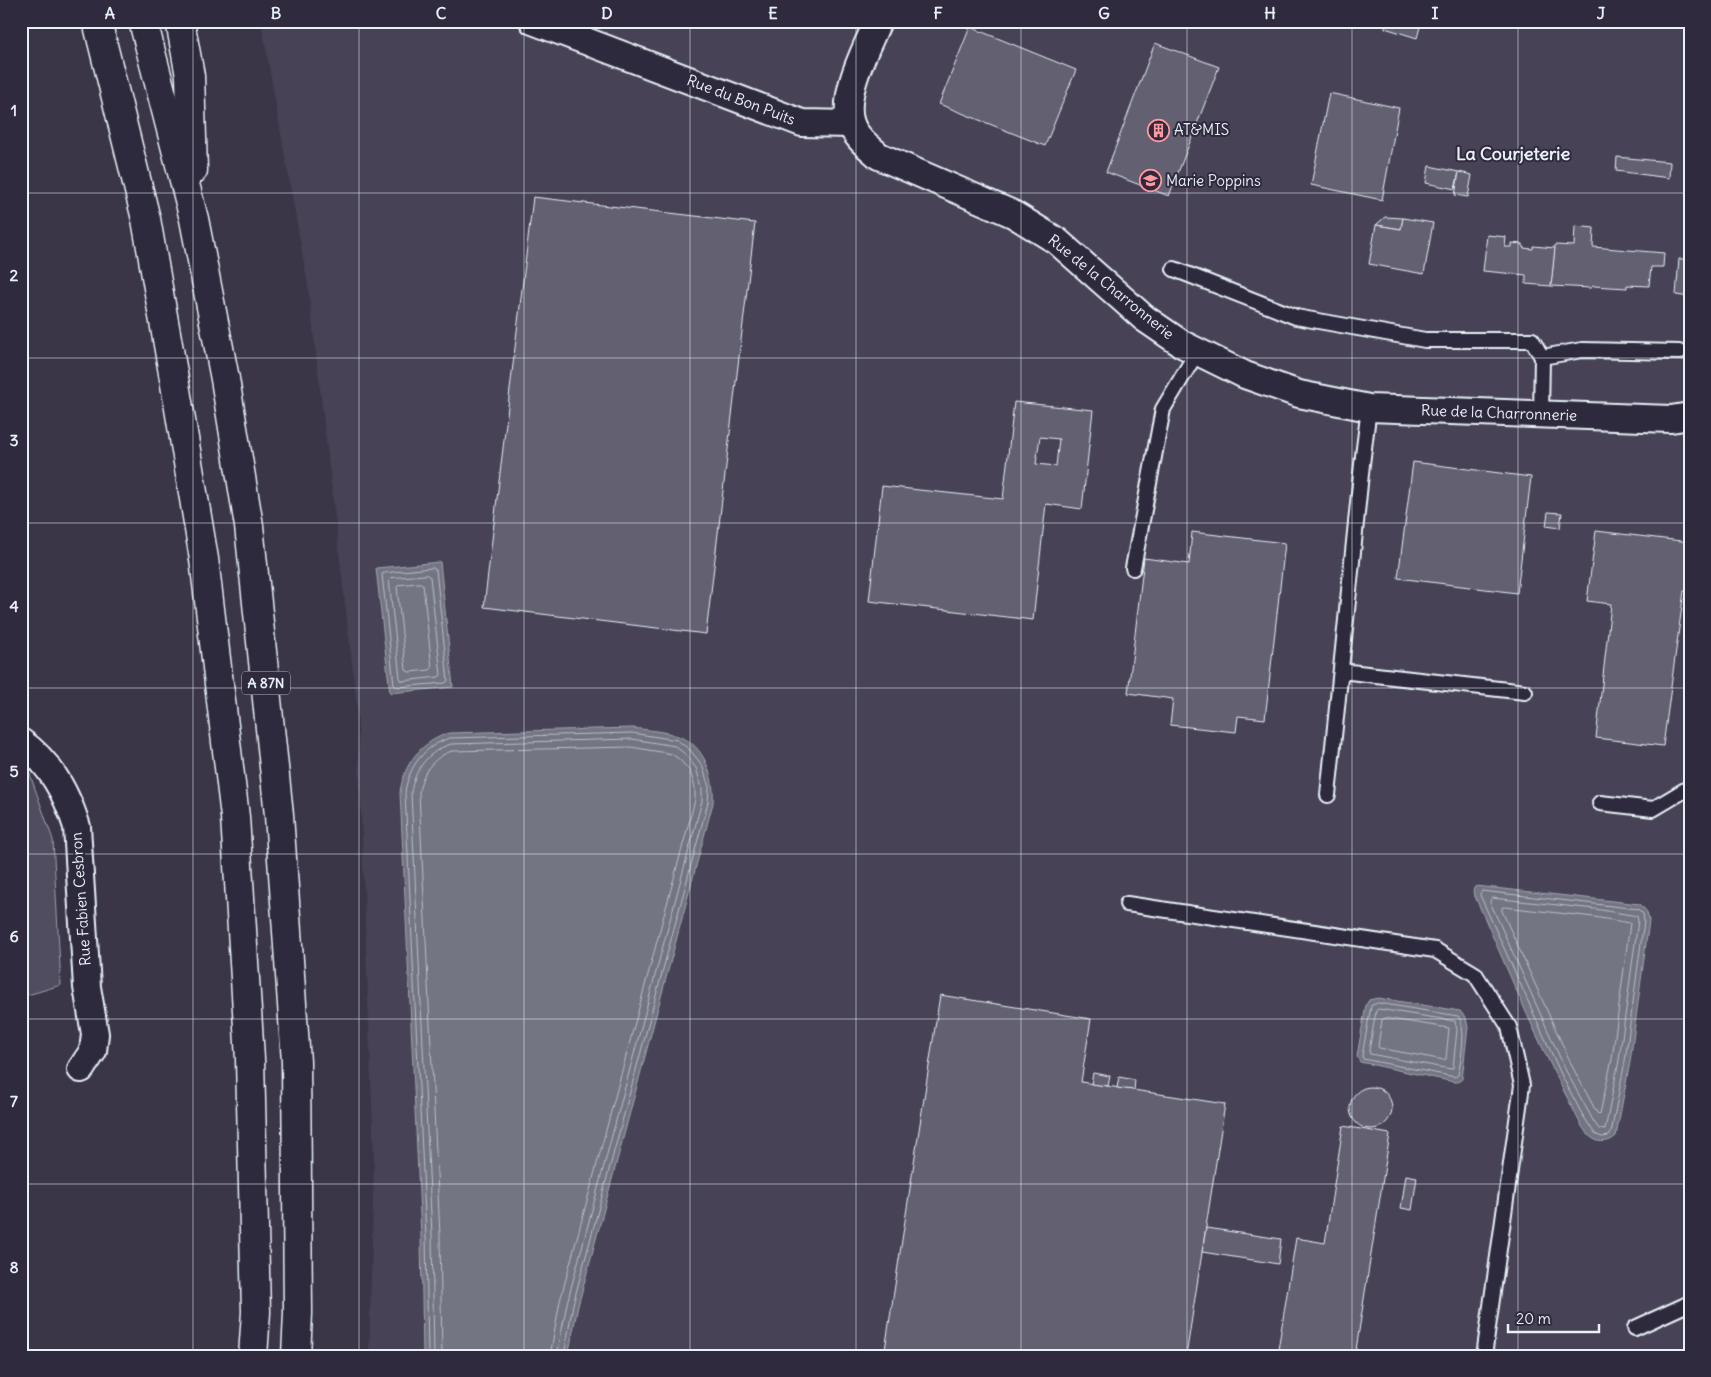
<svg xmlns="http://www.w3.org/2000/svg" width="1711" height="1377" font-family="Delius,sans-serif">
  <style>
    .built { fill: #464354 }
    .green { fill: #504e5f; stroke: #9ca0ac }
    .water { fill: #737482; stroke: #a2a6b1 }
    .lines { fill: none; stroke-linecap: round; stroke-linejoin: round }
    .shore { stroke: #b9bfc9; stroke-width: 1 }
    .building { fill: #636171; stroke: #e8f1f8; fill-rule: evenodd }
    .service-casing { stroke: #e8f1f8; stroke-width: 18 }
    .minor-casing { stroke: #e8f1f8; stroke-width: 30 }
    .motorway-casing { stroke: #e8f1f8; stroke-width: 31 }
    .service { stroke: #2f2a3d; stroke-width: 14 }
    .minor { stroke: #2f2a3d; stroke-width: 26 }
    .motorway { stroke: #2f2a3d; stroke-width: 28 }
    .grid { fill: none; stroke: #e8f1f8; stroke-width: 1; stroke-opacity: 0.55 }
    .labels { text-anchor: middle; stroke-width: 4; stroke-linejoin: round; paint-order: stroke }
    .shield { fill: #2f2a3d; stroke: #b0b5c0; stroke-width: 1 }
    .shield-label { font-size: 14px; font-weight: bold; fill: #e8f1f8 }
    .street-label { font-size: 15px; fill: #e8f1f8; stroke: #2f2a3d }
    .poi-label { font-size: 15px; fill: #e8f1f8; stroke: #2f2a3d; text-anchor: start }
    .quarter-label { font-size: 18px; font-weight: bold; fill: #e8f1f8; stroke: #2f2a3d }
    .neatline { fill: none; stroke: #e8f1f8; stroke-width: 2 }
    .grid-label { font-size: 16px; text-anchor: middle; font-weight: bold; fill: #e8f1f8 }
  </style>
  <rect width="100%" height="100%" fill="#3a3648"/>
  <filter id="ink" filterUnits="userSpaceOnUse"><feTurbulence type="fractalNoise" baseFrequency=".02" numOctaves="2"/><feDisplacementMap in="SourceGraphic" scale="10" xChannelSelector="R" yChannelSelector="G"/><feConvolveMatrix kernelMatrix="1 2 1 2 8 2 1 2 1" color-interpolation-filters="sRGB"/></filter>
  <g filter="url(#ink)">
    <!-- built -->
    <polygon class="built" points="261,21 1690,21 1690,1356 369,1356 374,1158 357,706 308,286"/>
    <!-- green -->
    <polygon class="green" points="21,760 26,763 53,840 61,985 21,997"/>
    <!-- water -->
    <g class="water">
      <polygon points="440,562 453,687 390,693 376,568"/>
      <path d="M633,728C647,730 664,731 678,736C705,744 715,779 713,803L578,1306L568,1356H423L421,1236L400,792C404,763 421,742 449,733Z"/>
      <path d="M1476,886L1640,904L1647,912L1649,921L1630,1062L1616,1136C1610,1142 1600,1144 1592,1138C1582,1131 1576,1114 1570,1103C1534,1035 1505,963 1473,892L1474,888Z"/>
      <polygon points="1378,998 1460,1011 1466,1018 1468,1027 1462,1079 1458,1082 1454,1082 1360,1062 1357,1056 1366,1005 1369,1000"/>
    </g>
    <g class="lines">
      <!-- shore -->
      <g class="shore">
        <polygon points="433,568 436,570 448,681 445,683 396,687 394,685 382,574 385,573"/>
        <polygon points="427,575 430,577 441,675 439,677 402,681 400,678 389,580 391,578"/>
        <polygon points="421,583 423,585 432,668 430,670 409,672 406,670 397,587 399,585"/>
        <polygon points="1482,891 1638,909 1643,914 1644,921 1625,1061 1611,1133 1609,1136 1602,1137 1595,1134 1582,1114 1561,1074 1480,895"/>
        <polygon points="1492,898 1595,909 1637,916 1638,921 1619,1060 1605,1130 1599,1129 1594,1122 1566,1071 1490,902"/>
        <polygon points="1505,907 1594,917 1630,923 1612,1059 1600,1114 1597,1113 1573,1068 1502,911 1502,908"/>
        <path d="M1378,1003L1458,1016C1467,1027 1461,1061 1458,1075L1455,1077L1363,1059L1362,1056L1371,1006Z"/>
        <polygon points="1378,1009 1455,1021 1457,1030 1453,1068 1450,1069 1370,1054 1369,1051 1376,1011"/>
        <polygon points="1384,1018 1449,1028 1446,1059 1444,1060 1379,1048 1378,1046 1382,1020"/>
        <path d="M428,1356L426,1236L405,792C409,766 424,746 450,738L632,733L677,740L690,750L702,765L709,787L708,802L573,1304L564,1356"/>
        <path d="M434,1356L432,1236L411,793C414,770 428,751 451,744L632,739L675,746L685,754L696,768L702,788V801L567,1303L557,1356"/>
        <path d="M442,1356L440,1236L419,793C421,774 433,757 452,751L631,747L672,754L680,760L690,771L695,788V800L560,1301L550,1356"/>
      </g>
    </g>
    <!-- building -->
    <g class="building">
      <polygon points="1386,21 1402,21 1420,27 1417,38 1385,28"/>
      <polygon points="970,27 1076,70 1045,146 939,104"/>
      <polygon points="1155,43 1219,67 1169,196 1106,172"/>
      <polygon points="1329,93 1399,108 1382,200 1311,185"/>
      <polygon points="1617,157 1670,162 1669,178 1616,171"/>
      <polygon points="1429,166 1459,172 1455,189 1426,183"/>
      <polygon points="1459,172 1472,175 1468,197 1455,195"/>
      <polygon points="533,197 755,223 706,634 484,607"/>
      <polygon points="1385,217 1403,218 1401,229 1376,225"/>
      <polygon points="1403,218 1433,223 1424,274 1369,264 1376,225 1401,229"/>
      <polygon points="1575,226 1594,228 1593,247 1664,253 1663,267 1651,267 1649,286 1627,285 1627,288 1593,286 1591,288 1551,286 1555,245 1574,246"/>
      <polygon points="1487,235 1506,237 1505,247 1511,247 1511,243 1523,244 1523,248 1533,249 1533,246 1555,248 1551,286 1526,284 1526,275 1483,271"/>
      <polygon points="1679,259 1690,259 1690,297 1676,295"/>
      <path d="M1014,402L1093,410L1082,509L1046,504L1033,620L869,601L882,486L1003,499ZM1040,437L1059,439L1056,466L1036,464Z"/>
      <polygon points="1413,462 1531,477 1517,593 1398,578"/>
      <polygon points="1548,512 1562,513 1560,528 1546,526"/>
      <polygon points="1596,531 1690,542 1690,591 1684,591 1663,746 1596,738 1611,604 1587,601"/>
      <polygon points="1192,532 1285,543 1265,719 1238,716 1236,732 1170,725 1173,699 1128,693 1144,558 1189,564"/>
      <polygon points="940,995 1091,1019 1081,1082 1225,1104 1186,1356 884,1356"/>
      <polygon points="1093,1073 1110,1076 1108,1086 1091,1084"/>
      <polygon points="1119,1077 1135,1080 1134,1090 1117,1088"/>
      <circle cx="1371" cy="1108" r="21"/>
      <polygon points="1343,1126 1390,1134 1355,1356 1277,1356 1296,1238 1325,1243"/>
      <polygon points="1406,1175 1417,1177 1412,1210 1401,1208"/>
      <polygon points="1206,1228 1281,1239 1278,1264 1202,1252"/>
    </g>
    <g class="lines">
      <defs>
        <g id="service">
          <polyline points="1174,269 1296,317 1425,340 1532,340 1542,357 1541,415"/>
          <polyline points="1542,357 1582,350 1679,352"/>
          <polyline points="1133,568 1163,409 1197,352"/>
          <polyline points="1341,671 1525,692"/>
          <polyline points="1328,795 1362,464 1369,408"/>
          <polyline points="1600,803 1653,809 1690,787"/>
          <polyline points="1127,904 1435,950 1475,974 1509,1027 1522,1085 1484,1356"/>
          <polyline points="1635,1328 1690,1303"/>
        </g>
        <g id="minor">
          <polyline points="533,21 802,123 851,124"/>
          <path d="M878,21C866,49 841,94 851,124C856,138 869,147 879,156L1013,214L1057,241L1144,318L1182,344L1245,375L1299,394L1369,408L1671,419L1690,416"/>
          <path d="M21,742C51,763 67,794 77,827L87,987L95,1034L93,1051L81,1069"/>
        </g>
        <g id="motorway">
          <polyline points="97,21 146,219 176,390 204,559 235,817 250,1059 256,1312 253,1356"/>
          <polyline points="143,21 194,219 225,379 249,526 279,815 296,1062 298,1313 296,1356"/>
          <polyline points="180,21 190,76 193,170"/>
        </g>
      </defs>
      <!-- service casing -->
      <use href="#service" class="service-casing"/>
      <!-- minor casing -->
      <use href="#minor" class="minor-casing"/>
      <!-- motorway casing -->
      <use href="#motorway" class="motorway-casing"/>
      <!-- service -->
      <use href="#service" class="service"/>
      <!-- minor -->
      <use href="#minor" class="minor"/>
      <!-- motorway -->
      <use href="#motorway" class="motorway"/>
    </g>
  </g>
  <!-- grid -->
  <path class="grid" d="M193,21V1356M359,21V1356M524,21V1356M690,21V1356M856,21V1356M1021,21V1356M1187,21V1356M1352,21V1356M1518,21V1356M21,193H1690M21,358H1690M21,523H1690M21,688H1690M21,854H1690M21,1019H1690M21,1184H1690"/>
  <!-- icons -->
  <defs>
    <symbol id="building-ring" viewBox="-11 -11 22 22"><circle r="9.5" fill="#2f2a3d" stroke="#ff9aa2" stroke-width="1.5"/><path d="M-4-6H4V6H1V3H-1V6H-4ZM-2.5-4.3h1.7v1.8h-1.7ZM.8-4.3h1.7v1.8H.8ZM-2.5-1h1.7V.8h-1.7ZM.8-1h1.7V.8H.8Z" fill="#ff9aa2"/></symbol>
    <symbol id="school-ring" viewBox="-11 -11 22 22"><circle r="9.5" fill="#2f2a3d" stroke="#ff9aa2" stroke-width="1.5"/><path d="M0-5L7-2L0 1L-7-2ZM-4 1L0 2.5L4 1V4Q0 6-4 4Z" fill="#ff9aa2"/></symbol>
  </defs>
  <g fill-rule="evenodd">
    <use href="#building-ring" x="1146" y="118" width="25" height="25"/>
    <use href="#school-ring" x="1138" y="168" width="25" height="25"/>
  </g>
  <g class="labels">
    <!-- shield labels -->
    <rect class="shield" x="242" y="671.5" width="48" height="23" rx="4"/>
    <g class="shield-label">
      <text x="266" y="688">A 87N</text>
    </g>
    <!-- street labels -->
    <g class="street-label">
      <text transform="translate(741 100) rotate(21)" y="5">Rue du Bon Puits</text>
      <text transform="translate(1111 287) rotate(39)" y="5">Rue de la Charronnerie</text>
      <text transform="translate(1499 413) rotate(2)" y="5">Rue de la Charronnerie</text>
      <text transform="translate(81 899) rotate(-94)" y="5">Rue Fabien Cesbron</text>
    </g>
    <!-- poi labels -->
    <g class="poi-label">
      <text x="1174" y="135">AT&amp;MIS</text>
      <text x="1166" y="186">Marie Poppins</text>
    </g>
    <!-- quarter labels -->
    <g class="quarter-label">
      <text x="1513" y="160">La Courjeterie</text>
    </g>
  </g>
  <!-- margin -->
  <rect width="1711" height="1377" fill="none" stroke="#2f2a3d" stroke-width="55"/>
  <!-- scale -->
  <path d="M1508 1324v8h91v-8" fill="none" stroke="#e8f1f8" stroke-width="2.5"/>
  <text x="1516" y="1324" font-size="15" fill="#e8f1f8" stroke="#2f2a3d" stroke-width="4" paint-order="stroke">20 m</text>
  <rect x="28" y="28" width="1656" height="1322" class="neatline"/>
  <g class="grid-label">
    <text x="110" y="19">A</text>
    <text x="276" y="19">B</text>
    <text x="441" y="19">C</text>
    <text x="607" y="19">D</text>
    <text x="773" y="19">E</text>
    <text x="938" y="19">F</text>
    <text x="1104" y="19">G</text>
    <text x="1270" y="19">H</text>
    <text x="1435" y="19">I</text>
    <text x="1601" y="19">J</text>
    <text x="14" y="116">1</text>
    <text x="14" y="281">2</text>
    <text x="14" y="446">3</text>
    <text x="14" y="612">4</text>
    <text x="14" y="777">5</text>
    <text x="14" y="942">6</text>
    <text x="14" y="1107">7</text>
    <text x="14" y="1273">8</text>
  </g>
</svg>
